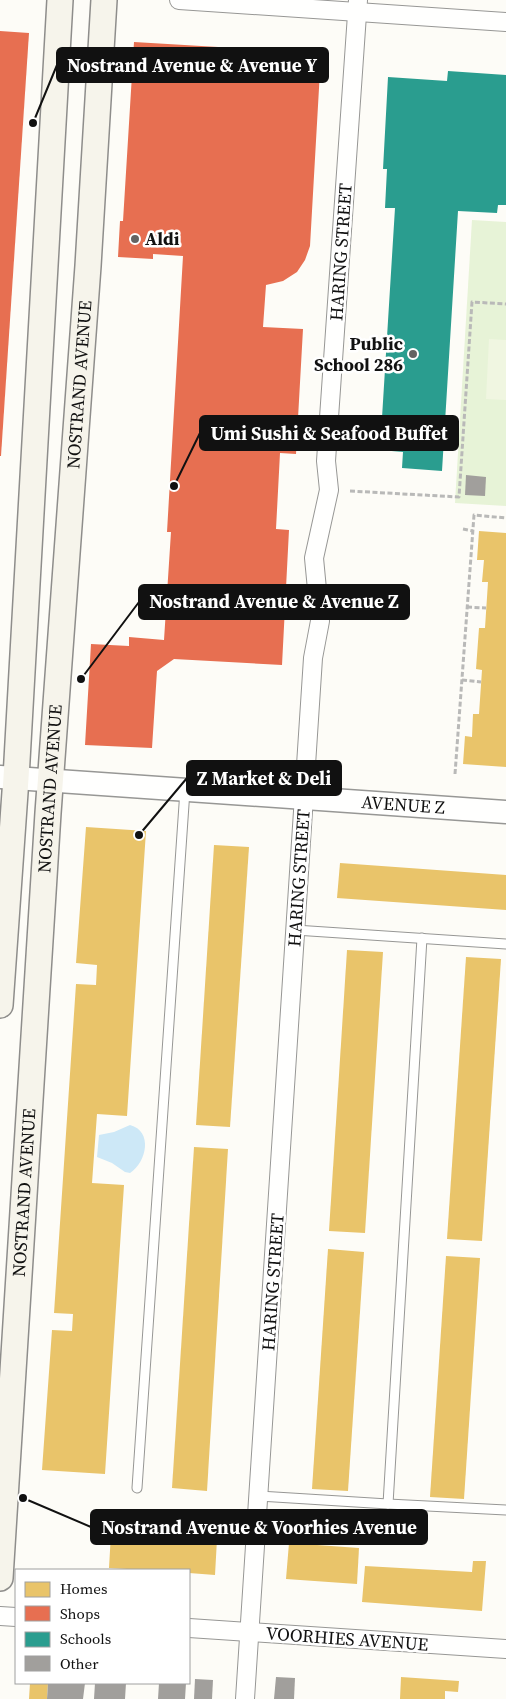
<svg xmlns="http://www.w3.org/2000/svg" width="506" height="1699" font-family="'Source Serif 4',serif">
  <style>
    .green { fill: #e7f3d7 }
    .pitch { fill: #f0f6e1 }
    .water { fill: #cde8f7 }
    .homes { fill: #e9c46a }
    .shops { fill: #e76f51 }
    .schools { fill: #2a9d8f }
    .building { fill: #a19f9c }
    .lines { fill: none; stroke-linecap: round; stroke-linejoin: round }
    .service-casing { stroke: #979795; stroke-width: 11 }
    .minor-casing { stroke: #979795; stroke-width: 20 }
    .tertiary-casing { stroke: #979795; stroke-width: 25 }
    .secondary-casing { stroke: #8e8d8b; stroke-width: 28 }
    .path { stroke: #b9b9b8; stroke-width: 3; stroke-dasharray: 5 2.5; stroke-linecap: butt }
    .service { stroke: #fffffe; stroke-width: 9 }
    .minor { stroke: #fffffe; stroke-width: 18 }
    .tertiary { stroke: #fffffe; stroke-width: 22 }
    .secondary { stroke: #f6f4eb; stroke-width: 25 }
    .poi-dot { fill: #646362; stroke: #fff; stroke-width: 2 }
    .labels { text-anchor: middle; stroke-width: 5; stroke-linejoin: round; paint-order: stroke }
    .poi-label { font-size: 18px; font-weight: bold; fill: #111; stroke: #fff; text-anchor: start }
    .street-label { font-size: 18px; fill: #111; stroke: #fff }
    .leader { fill: none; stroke: #111; stroke-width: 2 }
    .callout-dot { fill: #111; stroke: #fff; stroke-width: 2 }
    .callout { fill: #111; stroke: #111; stroke-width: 2 }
    .callout-label { font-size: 19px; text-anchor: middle; font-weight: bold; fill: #fff }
  </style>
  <rect width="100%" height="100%" fill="#fdfcf7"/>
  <!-- green -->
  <polygon class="green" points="472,220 506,222 506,506 455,503"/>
  <!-- pitch -->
  <polygon class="pitch" points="489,339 506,340 506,400 486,399"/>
  <!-- water -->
  <path class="water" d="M130,1125C153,1131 147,1162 130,1173L125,1172L112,1163L97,1157L99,1135L114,1132Z"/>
  <!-- homes -->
  <g class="homes">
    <polygon points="479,531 506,533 506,767 463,764 465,736 472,737 473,714 479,714 482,670 476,669 479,628 485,628 488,582 482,582 484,560 477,560"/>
    <polygon points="86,827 146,831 127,1116 97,1114 92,1183 124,1185 105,1474 42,1470 52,1330 72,1331 73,1314 54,1313 76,984 96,985 97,965 76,963"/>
    <polygon points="214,845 249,847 230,1127 196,1125"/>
    <polygon points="340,863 506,875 506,910 337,898"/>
    <polygon points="347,950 383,952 365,1233 329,1231"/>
    <polygon points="466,957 501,959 482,1241 447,1239"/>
    <polygon points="194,1147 228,1149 207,1491 172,1488"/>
    <polygon points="328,1249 364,1252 348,1491 312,1489"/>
    <polygon points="446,1256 480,1258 464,1499 430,1497"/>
    <polygon points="111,1533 217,1539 215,1575 189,1573 189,1570 145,1570 109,1568"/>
    <polygon points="289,1543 359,1548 357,1584 286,1579"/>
    <polygon points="473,1561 486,1561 482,1611 362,1602 365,1566 472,1572"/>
    <polygon points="401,1677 459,1681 458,1692 445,1691 445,1699 400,1699"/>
    <polygon points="30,1683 48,1683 47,1699 29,1699"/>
  </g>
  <!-- shops -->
  <g class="shops">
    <polygon points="0,31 29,33 1,456 0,456"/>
    <polygon points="134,42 321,53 310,246 305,260 297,272 283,281 266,285 263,327 303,329 296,454 280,453 276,529 289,530 282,665 174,659 157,671 152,748 85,745 91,644 129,646 129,637 164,640 171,532 167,532 183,256 153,254 153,259 118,257 120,221 123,221"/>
  </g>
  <!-- schools -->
  <polygon class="schools" points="448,71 506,75 506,205 498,205 497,213 458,211 442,471 402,468 403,452 380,450 395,208 385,208 387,169 383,169 388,77 447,81"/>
  <!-- building -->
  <g class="building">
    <polygon points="466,475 486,477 485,496 465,495"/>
    <polygon points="276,1677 295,1678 294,1699 274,1699"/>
    <polygon points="195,1679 213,1680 212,1699 194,1699"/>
    <polygon points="48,1683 85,1683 83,1699 47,1699"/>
    <polygon points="95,1683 126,1683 125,1699 94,1699"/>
    <polygon points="159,1683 186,1683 185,1699 158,1699"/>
  </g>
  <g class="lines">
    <defs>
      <g id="service">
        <polyline points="295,930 506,944"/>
        <polyline points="137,1488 185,790"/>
        <polyline points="259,1496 388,1504 422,938"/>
        <polyline points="388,1504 506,1510"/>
      </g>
      <g id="minor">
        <polyline points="179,0 506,22"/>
        <polyline points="0,1616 16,1617"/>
        <polyline points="189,1628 506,1649"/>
        <polyline points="245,1699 313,658 320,621 314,558 329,490 326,461 358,0"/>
      </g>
      <g id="tertiary">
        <path id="s1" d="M0,777L506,812"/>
      </g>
      <g id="secondary">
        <polyline points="0,1005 16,778 60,0"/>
        <path id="s2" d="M0,1578L48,813L88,266L104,0"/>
      </g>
    </defs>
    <!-- service casing -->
    <use href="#service" class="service-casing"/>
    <!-- minor casing -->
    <use href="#minor" class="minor-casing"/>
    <!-- tertiary casing -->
    <use href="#tertiary" class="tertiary-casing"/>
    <!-- secondary casing -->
    <use href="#secondary" class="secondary-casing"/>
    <!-- path -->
    <g class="path">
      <polyline points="350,491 459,497 472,302 506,304"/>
      <polyline points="463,529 473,531"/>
      <polyline points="467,607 486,608"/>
      <polyline points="462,680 481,682"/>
      <polyline points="455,774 474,515 506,518"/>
    </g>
    <!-- service -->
    <use href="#service" class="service"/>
    <!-- minor -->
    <use href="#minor" class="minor"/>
    <!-- tertiary -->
    <use href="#tertiary" class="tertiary"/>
    <!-- secondary -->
    <use href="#secondary" class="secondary"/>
  </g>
  <!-- markers -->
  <g class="poi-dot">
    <circle cx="135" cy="239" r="5"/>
    <circle cx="413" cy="354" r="5"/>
  </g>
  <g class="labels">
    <!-- poi labels -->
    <g class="poi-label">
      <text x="145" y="245">Aldi</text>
      <text x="403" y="350" text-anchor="end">Public<tspan x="403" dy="21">School 286</tspan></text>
    </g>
    <!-- street labels -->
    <g class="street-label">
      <text transform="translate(341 252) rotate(-86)" y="6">HARING STREET</text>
      <text dy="6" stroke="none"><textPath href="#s2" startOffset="1196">NOSTRAND AVENUE</textPath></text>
      <text dy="6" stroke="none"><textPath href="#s2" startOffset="791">NOSTRAND AVENUE</textPath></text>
      <text dy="6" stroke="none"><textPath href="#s1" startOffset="404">AVENUE Z</textPath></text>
      <text transform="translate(299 878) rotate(-86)" y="6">HARING STREET</text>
      <text dy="6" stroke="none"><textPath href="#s2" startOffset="386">NOSTRAND AVENUE</textPath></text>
      <text transform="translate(273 1282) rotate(-86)" y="6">HARING STREET</text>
      <text transform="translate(347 1639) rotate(4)" y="6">VOORHIES AVENUE</text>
    </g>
  </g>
  <!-- callouts -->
  <path class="leader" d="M33 123L57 65M174 486L200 433M81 679L139 602M139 835L187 778M23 1498L91 1527"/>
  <g class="callout-dot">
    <circle cx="33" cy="123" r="5"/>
    <circle cx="174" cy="486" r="5"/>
    <circle cx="81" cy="679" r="5"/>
    <circle cx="139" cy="835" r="5"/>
    <circle cx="23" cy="1498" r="5"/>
  </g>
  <g class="callout">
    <rect x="57" y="48" width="271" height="34" rx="5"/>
    <rect x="200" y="416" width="258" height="34" rx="5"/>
    <rect x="139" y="585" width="270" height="34" rx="5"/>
    <rect x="187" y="761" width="154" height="34" rx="5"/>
    <rect x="91" y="1510" width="336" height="34" rx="5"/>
  </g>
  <g class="callout-label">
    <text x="192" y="72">Nostrand Avenue &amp; Avenue Y</text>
    <text x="329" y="440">Umi Sushi &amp; Seafood Buffet</text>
    <text x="274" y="608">Nostrand Avenue &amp; Avenue Z</text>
    <text x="264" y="785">Z Market &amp; Deli</text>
    <text x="259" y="1534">Nostrand Avenue &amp; Voorhies Avenue</text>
  </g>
  <!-- legend -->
  <rect x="15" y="1569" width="175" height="115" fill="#ffffff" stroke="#a0a0a0"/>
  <rect x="25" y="1582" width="25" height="15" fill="#e9c46a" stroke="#a0a0a0"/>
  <text x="60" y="1594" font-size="15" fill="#111111">Homes</text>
  <rect x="25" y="1606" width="25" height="15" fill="#e76f51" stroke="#a0a0a0"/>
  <text x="60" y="1619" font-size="15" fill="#111111">Shops</text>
  <rect x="25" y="1632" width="25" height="15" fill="#2a9d8f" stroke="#a0a0a0"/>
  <text x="60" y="1644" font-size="15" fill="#111111">Schools</text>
  <rect x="25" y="1656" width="25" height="15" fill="#a19f9c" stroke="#a0a0a0"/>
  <text x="60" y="1669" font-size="15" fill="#111111">Other</text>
</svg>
